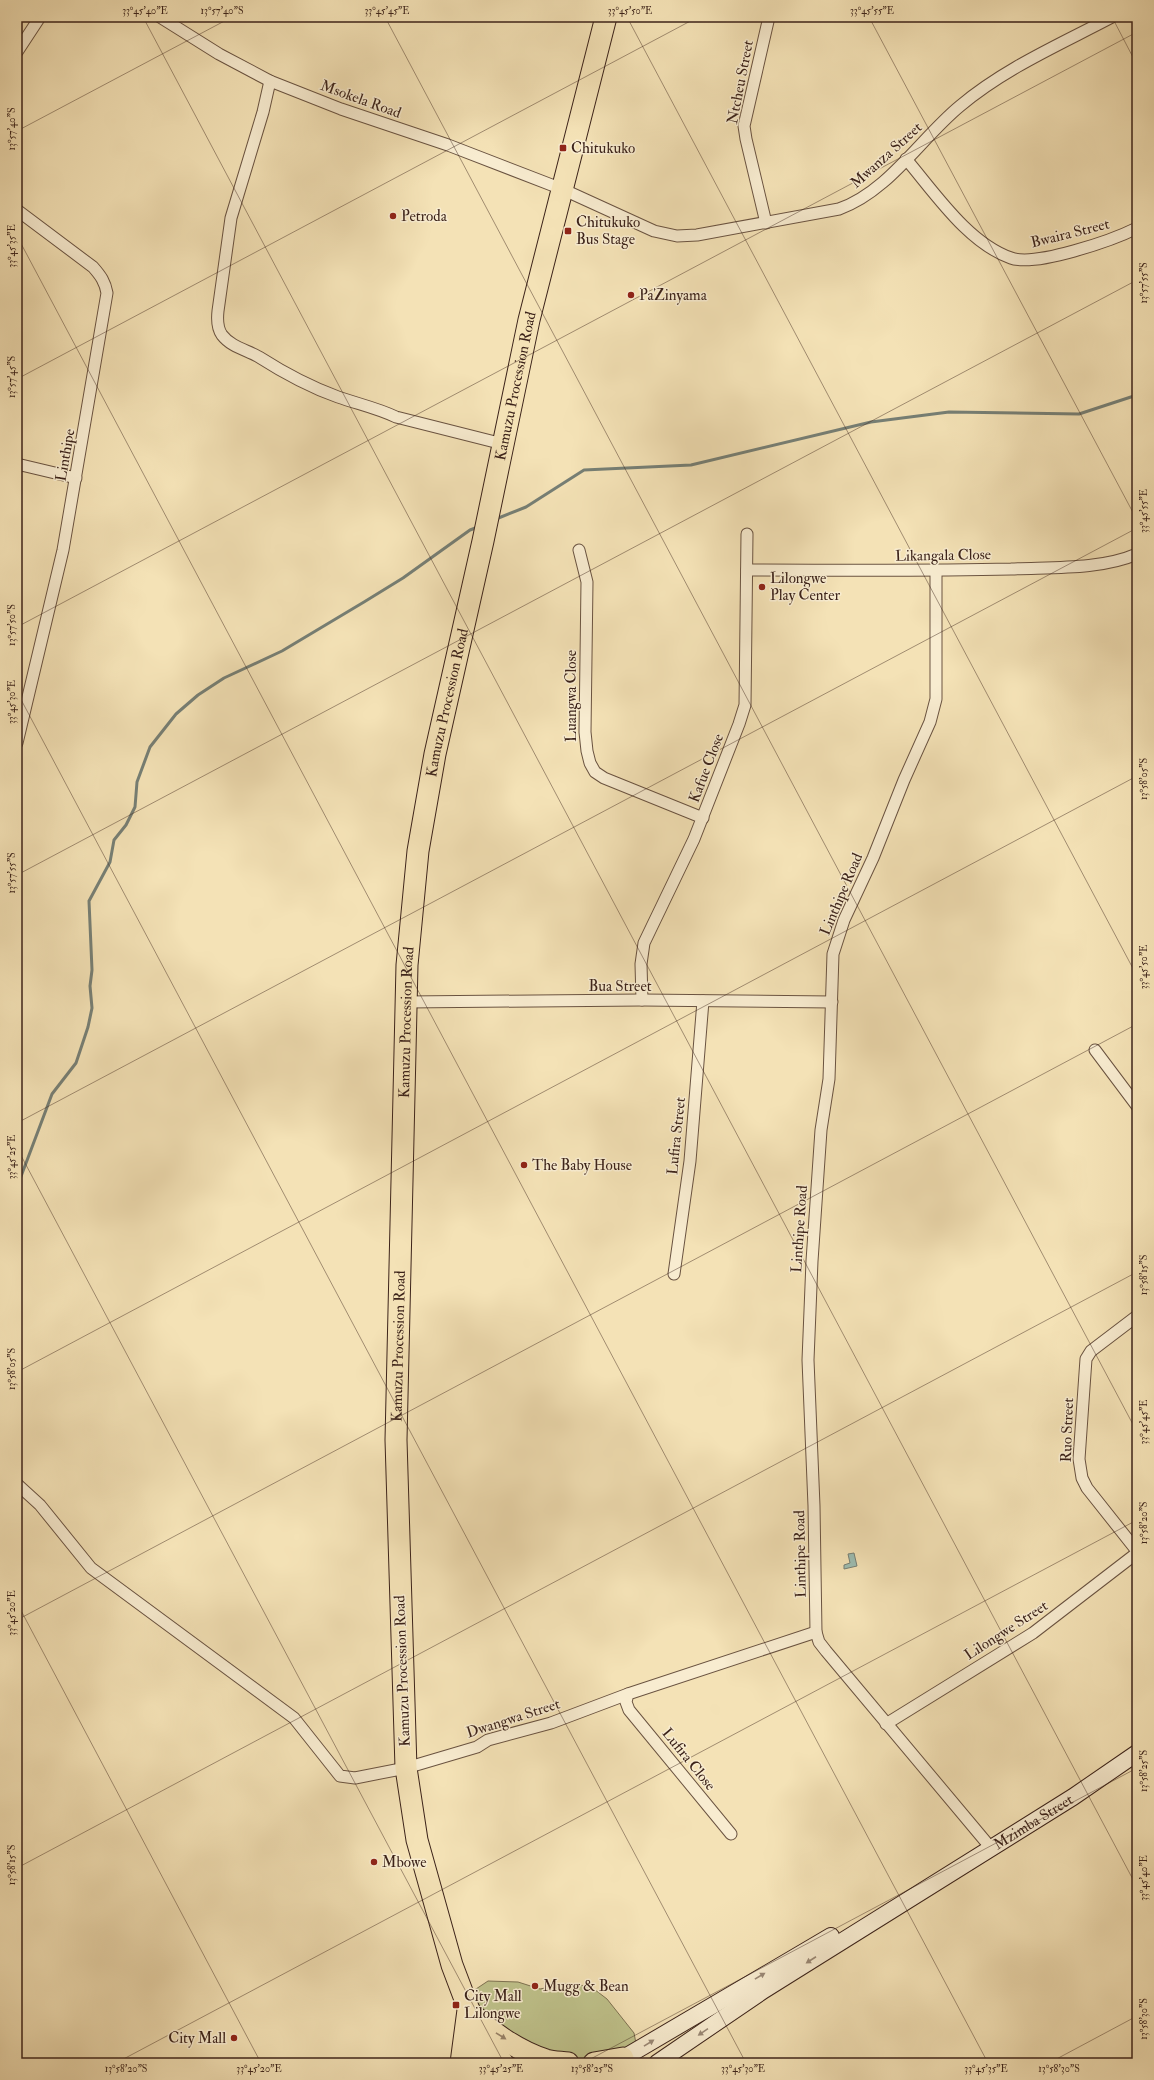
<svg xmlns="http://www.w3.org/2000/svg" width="1154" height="2080" font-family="'IM FELL Double Pica',serif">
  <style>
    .green { fill: #bfc28b; stroke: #7e7252 }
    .water { fill: #9cbdb2; stroke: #767f75 }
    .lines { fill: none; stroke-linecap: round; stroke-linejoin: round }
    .stream { stroke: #767f75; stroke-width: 3 }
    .street-casing { stroke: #6a5341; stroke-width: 13 }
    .secondary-casing { stroke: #3c231a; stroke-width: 18 }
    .highway-casing { stroke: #3c231a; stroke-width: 23 }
    .street { stroke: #f8ecd0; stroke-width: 11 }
    .secondary { stroke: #f8ecd0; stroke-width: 16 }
    .highway { stroke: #f4e2b6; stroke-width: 21 }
    .oneway { fill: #9a8875 }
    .oneway2 { fill: #988268 }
    .ticks { fill: none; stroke: #3c231a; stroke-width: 1; stroke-opacity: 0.45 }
    .poi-dot { fill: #8f2418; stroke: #f8ecd0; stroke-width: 1.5 }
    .labels { text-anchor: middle; stroke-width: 3; stroke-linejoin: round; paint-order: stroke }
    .street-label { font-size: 15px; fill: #3c231a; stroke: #f8ecd0 }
    .poi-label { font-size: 15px; fill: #3c231a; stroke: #f8ecd0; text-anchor: start }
    .neatline { fill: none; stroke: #3c231a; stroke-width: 1.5 }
    .ticks-label { font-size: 10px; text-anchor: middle; fill: #3c231a }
  </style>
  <rect width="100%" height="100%" fill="#f4e2b6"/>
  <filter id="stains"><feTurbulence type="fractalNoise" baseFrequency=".005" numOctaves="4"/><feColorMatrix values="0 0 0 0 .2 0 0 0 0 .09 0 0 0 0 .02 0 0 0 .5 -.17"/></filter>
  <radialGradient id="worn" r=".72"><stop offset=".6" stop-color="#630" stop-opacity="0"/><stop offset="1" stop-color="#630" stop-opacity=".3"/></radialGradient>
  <!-- green -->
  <polygon class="green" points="488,1981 518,1982 540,1989 564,1984 590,1986 607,1999 634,2033 638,2054 626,2063 498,2063 473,1991"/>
  <!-- water -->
  <polygon class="water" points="854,1553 857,1566 844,1569 844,1565 850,1563 848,1554"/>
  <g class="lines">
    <!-- stream -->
    <g class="stream">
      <polyline points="496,519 526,507 584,470 691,465 871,422 949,412 1079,414 1137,395"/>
      <polyline points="17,1187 52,1094 76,1063 88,1027 92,1008 90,986 92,970 89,901 110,862 114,840 126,825 135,807 137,782 150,747 176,714 198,695 224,678 282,651 364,602 403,578 470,530 478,527"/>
    </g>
    <defs>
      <g id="street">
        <path d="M160,17L219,54L270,81L341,109L448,145L562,189L654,231L677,236L697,235L839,209C888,192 921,138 960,106C1005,68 1061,44 1112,17"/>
        <polyline points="17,52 40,17"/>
        <path d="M270,81L263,112L231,218L218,311C217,320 217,328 222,335C231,347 247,350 259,357C284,373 310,387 338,397C358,404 377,408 396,417L503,444"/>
        <path d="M906,159C935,193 968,243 1011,258C1036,267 1113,240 1137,228"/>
        <path d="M17,210L93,267C101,276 105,282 107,293L63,550L17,743"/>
        <polyline points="766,223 746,139 744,126 769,17"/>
        <polyline points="17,464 76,478"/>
        <polyline points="579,550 587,582 585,732 587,751 590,763 595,772 604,778 703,818"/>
        <path d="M747,570C835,570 923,571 1011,569C1051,567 1100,570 1137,554"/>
        <polyline points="936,571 936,699 930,722 904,780 873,858 844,920 833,954 829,1079 821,1130 812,1261 808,1360 814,1506 816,1632 819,1642 826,1651 991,1848"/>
        <polyline points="642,1000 641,964 644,943 694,839 739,724 745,705 747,534"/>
        <polyline points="407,1002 642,1000 832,1002"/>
        <polyline points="1095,1050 1137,1106"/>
        <polyline points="674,1274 690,1161 703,1001"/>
        <polyline points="1137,1316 1091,1351 1086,1359 1079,1459 1082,1478 1087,1488 1137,1551"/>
        <polyline points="17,1484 40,1505 91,1568 294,1718 340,1776 355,1778 406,1768 477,1747 488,1740 551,1723 628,1694"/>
        <polyline points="886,1724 1033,1633 1137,1553"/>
        <polyline points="731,1834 629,1710 626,1702 628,1694 816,1632"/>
      </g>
      <g id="secondary">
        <polyline points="615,2063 831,1936"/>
        <path id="s1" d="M657,2063L764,1990L1073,1797L1137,1753"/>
      </g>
      <g id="highway">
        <path d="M461,2063L468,2010C489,2031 518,2051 546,2060C553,2062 561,2062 568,2063"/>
        <polyline points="478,2063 480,2039"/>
        <path id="s2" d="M503,2063L480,2039L452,1965L417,1840L406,1768L396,1440L407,965L418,851L435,754L483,541L529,320L606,17"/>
        <polyline points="594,2063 623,2058"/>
      </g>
    </defs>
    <!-- street casing -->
    <use href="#street" class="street-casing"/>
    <!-- secondary casing -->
    <use href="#secondary" class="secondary-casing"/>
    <!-- highway casing -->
    <use href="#highway" class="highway-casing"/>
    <!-- street -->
    <use href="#street" class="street"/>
    <!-- secondary -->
    <use href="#secondary" class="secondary"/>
    <!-- highway -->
    <use href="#highway" class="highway"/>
  </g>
  <!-- one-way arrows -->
  <defs><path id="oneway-solid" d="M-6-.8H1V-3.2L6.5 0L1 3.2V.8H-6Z"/></defs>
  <g class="oneway">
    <use href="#oneway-solid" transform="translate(811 1960) rotate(147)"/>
    <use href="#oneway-solid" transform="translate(760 1976) rotate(-31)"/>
    <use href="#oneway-solid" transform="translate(703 2032) rotate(146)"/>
    <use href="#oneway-solid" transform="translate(649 2043) rotate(-32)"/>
  </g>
  <use class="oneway2" href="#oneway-solid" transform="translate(501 2036) rotate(32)"/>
  <!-- ticks -->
  <path class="ticks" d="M143,17L1137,1887M385,17L1137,1432M627,17L1137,976M869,17L1137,520M1112,17L1137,65M17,131L232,17M17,236L988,2063M17,379L698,17M17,627L1137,32M17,692L746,2063M17,875L1137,280M17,1123L1137,528M17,1148L504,2063M17,1372L1137,776M17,1603L261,2063M17,1620L1137,1024M17,1868L1137,1272M17,2059L19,2063M116,2063L1137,1520M583,2063L1137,1768M1049,2063L1137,2016"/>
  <!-- markers -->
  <g class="poi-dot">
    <rect x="559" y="144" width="8" height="8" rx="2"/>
    <circle cx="393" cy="216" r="4"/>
    <rect x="564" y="227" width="8" height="8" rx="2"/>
    <circle cx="631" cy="295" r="4"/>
    <circle cx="762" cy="587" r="4"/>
    <circle cx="524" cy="1165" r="4"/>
    <circle cx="374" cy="1862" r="4"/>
    <circle cx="535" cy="1986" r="4"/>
    <rect x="452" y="2001" width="8" height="8" rx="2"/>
    <circle cx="234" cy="2038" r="4"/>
  </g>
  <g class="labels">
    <!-- street labels -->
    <g class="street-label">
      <text transform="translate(740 82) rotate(-79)" y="5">Ntcheu Street</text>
      <text transform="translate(361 99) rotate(20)" y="5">Msokela Road</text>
      <text transform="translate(886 155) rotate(-42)" y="5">Mwanza Street</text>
      <text transform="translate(1070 233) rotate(-14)" y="5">Bwaira Street</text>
      <text dy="5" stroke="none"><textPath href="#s2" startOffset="1708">Kamuzu Procession Road</textPath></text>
      <text transform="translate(65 455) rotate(-80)" y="5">Linthipe</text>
      <text transform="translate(943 555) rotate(-1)" y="5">Likangala Close</text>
      <text transform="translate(571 696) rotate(-90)" y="5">Luangwa Close</text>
      <text dy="5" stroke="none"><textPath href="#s2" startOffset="1384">Kamuzu Procession Road</textPath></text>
      <text transform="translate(706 768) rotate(-69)" y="5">Kafue Close</text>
      <text transform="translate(841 894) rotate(-67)" y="5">Linthipe Road</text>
      <text x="620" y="991">Bua Street</text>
      <text dy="5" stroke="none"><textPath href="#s2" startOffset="1061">Kamuzu Procession Road</textPath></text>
      <text transform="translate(676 1136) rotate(-84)" y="5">Lufira Street</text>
      <text transform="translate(799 1229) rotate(-86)" y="5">Linthipe Road</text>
      <text dy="5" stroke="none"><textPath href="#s2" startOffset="737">Kamuzu Procession Road</textPath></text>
      <text transform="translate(1067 1430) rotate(-88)" y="5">Ruo Street</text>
      <text transform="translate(800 1554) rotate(-91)" y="5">Linthipe Road</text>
      <text transform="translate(1006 1630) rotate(-33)" y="5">Lilongwe Street</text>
      <text transform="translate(402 1671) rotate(-92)" y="5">Kamuzu Procession Road</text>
      <text transform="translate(513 1718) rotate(-18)" y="5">Dwangwa Street</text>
      <text transform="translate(689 1759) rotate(51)" y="5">Lufira Close</text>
      <text dy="5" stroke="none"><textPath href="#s1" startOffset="447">Mzimba Street</textPath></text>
    </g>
    <!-- poi labels -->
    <g class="poi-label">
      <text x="571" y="153">Chitukuko</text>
      <text x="401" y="221">Petroda</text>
      <text x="576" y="227">Chitukuko<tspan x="576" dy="17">Bus Stage</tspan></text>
      <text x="639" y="300">PaZinyama</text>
      <text x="770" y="583">Lilongwe<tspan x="770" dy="17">Play Center</tspan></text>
      <text x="532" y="1170">The Baby House</text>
      <text x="382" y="1867">Mbowe</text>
      <text x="543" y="1991">Mugg &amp; Bean</text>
      <text x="464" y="2001">City Mall<tspan x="464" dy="17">Lilongwe</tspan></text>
      <text x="226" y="2043" text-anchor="end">City Mall</text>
    </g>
  </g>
  <!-- margin -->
  <rect width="1154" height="2080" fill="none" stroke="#f4e2b6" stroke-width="44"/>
  <rect x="22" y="22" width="1110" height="2036" class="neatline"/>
  <g class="ticks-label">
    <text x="145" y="14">33°45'40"E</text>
    <text x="222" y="14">13°57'40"S</text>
    <text x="387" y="14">33°45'45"E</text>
    <text x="630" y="14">33°45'50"E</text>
    <text x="872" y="14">33°45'55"E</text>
    <text transform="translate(11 129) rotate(-90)" y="4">13°57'40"S</text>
    <text transform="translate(11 246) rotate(-90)" y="4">33°45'35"E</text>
    <text transform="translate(1143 283) rotate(-90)" y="4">13°57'55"S</text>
    <text transform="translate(11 377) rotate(-90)" y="4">13°57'45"S</text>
    <text transform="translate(1143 511) rotate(-90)" y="4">33°45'55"E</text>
    <text transform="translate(11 625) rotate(-90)" y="4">13°57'50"S</text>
    <text transform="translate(11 702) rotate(-90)" y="4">33°45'30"E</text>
    <text transform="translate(1143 779) rotate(-90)" y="4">13°58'05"S</text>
    <text transform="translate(11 873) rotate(-90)" y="4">13°57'55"S</text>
    <text transform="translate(1143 967) rotate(-90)" y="4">33°45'50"E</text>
    <text transform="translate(11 1157) rotate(-90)" y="4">33°45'25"E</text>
    <text transform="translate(1143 1275) rotate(-90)" y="4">13°58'15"S</text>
    <text transform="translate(11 1369) rotate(-90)" y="4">13°58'05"S</text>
    <text transform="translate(1143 1422) rotate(-90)" y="4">33°45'45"E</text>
    <text transform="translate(1143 1523) rotate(-90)" y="4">13°58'20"S</text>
    <text transform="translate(11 1613) rotate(-90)" y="4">33°45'20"E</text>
    <text transform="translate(1143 1771) rotate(-90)" y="4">13°58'25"S</text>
    <text transform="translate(11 1865) rotate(-90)" y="4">13°58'15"S</text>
    <text transform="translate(1143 1878) rotate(-90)" y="4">33°45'40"E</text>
    <text transform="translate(1143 2019) rotate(-90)" y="4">13°58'30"S</text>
    <text x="126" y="2072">13°58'20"S</text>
    <text x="259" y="2072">33°45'20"E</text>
    <text x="501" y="2072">33°45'25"E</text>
    <text x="592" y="2072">13°58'25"S</text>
    <text x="743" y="2072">33°45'30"E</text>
    <text x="986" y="2072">33°45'35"E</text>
    <text x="1059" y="2072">13°58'30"S</text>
  </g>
  <rect width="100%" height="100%" filter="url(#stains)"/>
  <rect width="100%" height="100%" fill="url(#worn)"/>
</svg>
